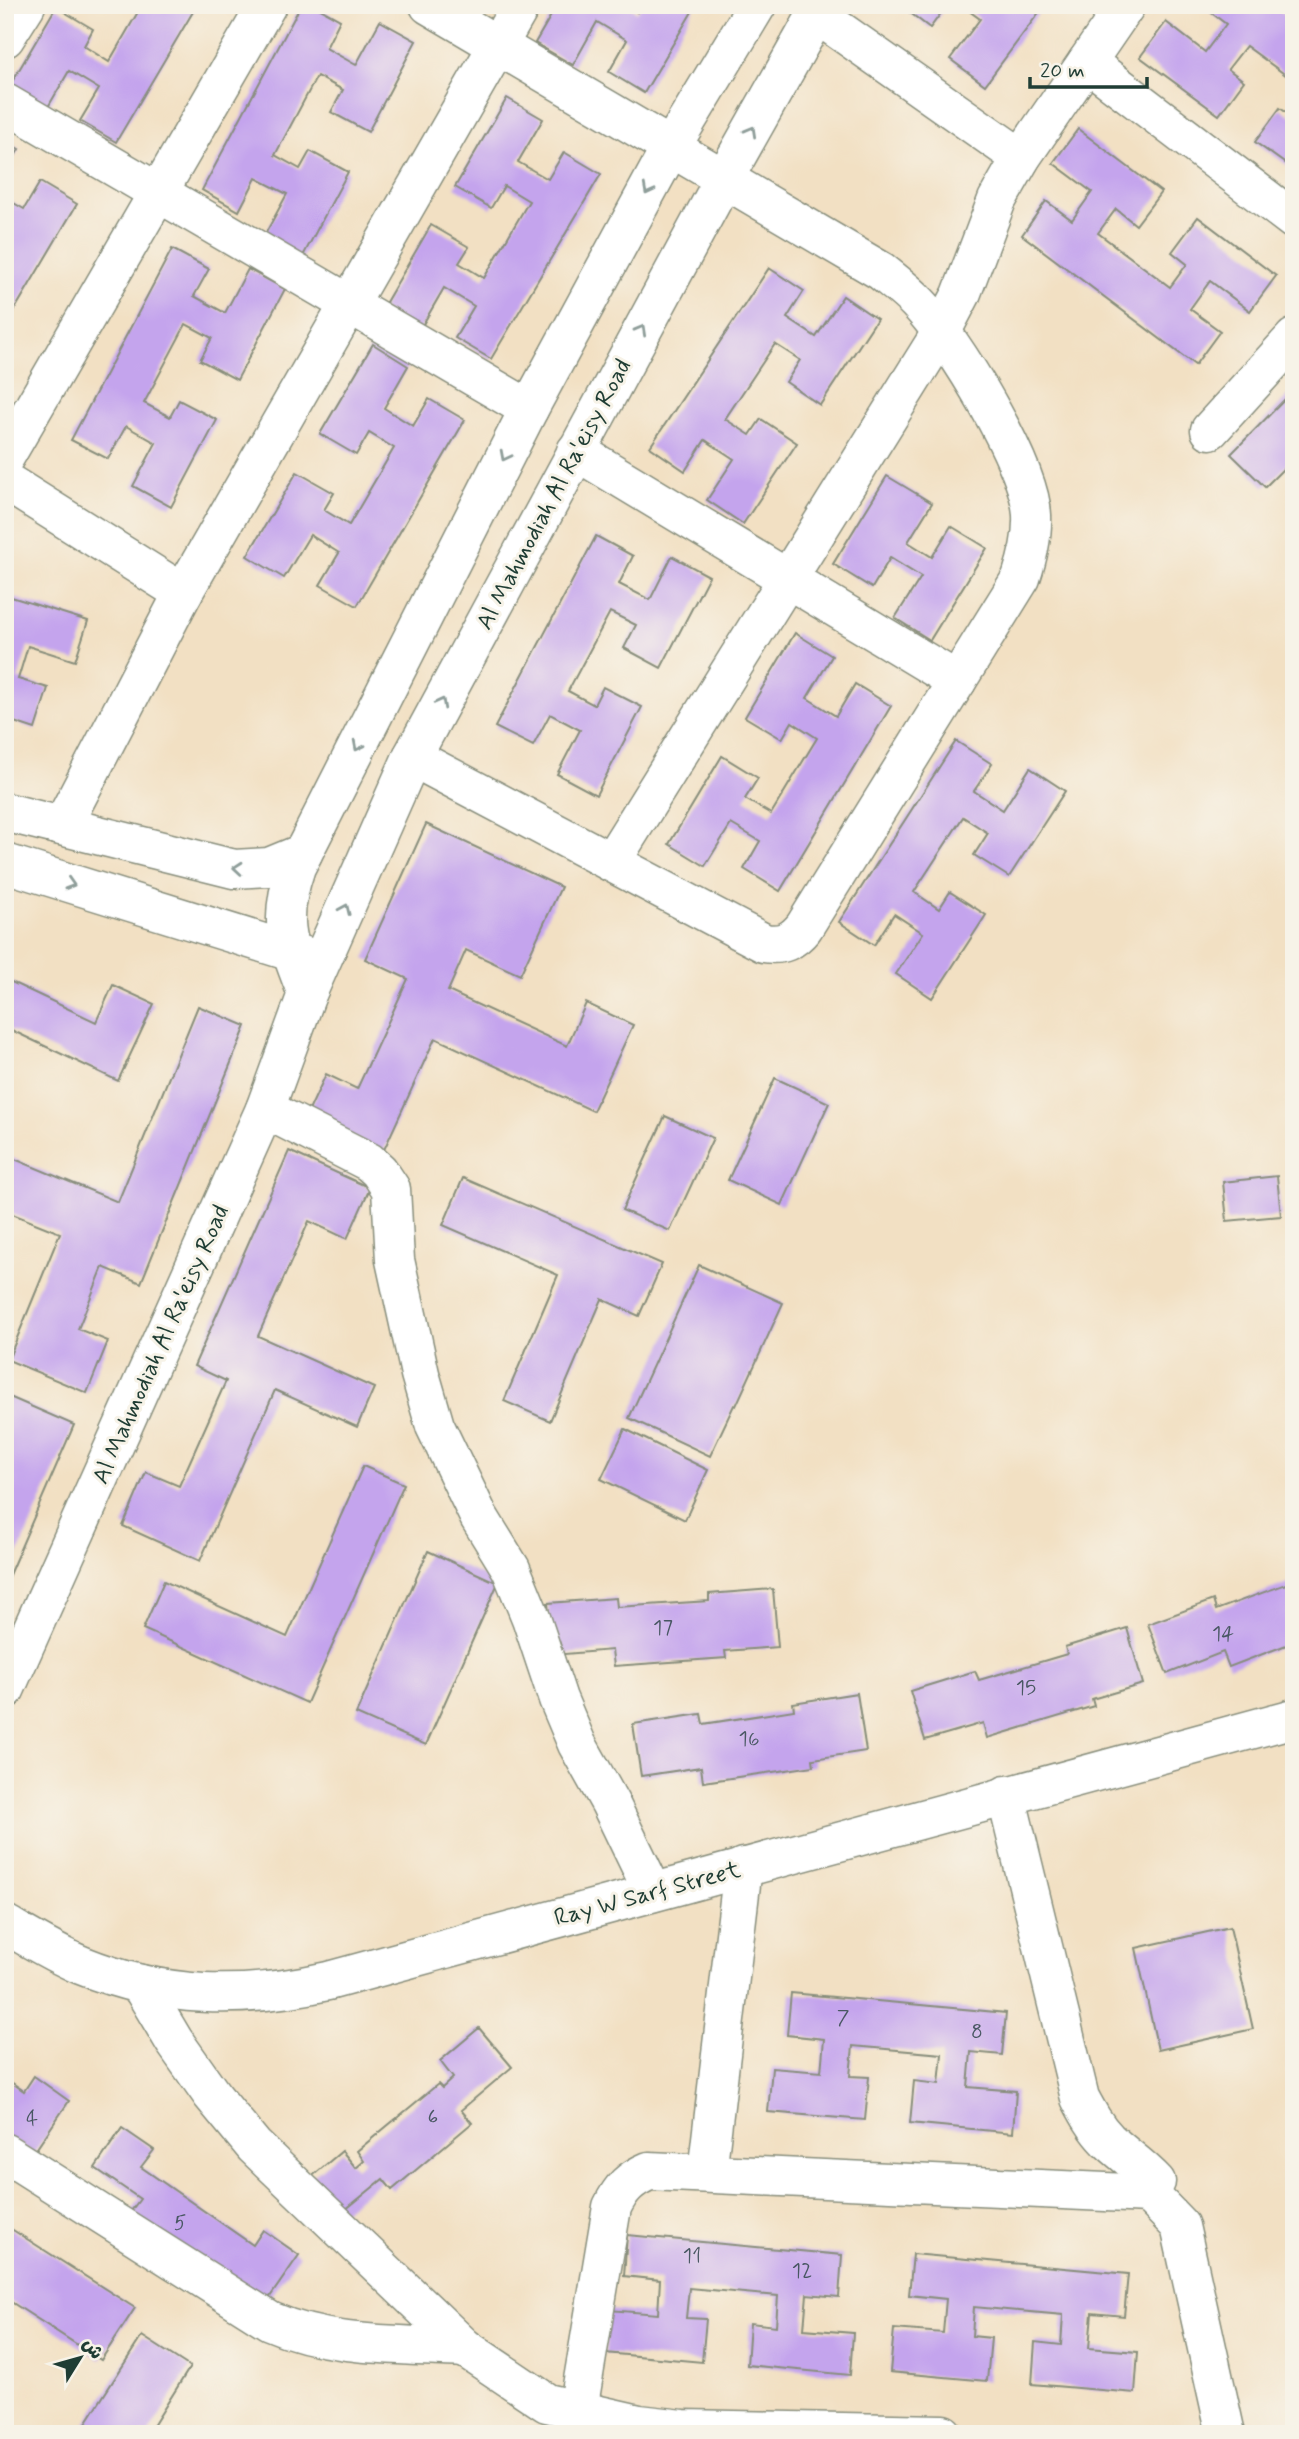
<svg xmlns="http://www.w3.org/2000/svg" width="1299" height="2439" font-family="Mynerve,'Playpen Sans Arabic',sans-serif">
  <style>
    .building { fill: #c4a4ed }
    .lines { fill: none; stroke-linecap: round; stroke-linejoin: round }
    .minor-casing { stroke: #888e7c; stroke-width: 41 }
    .tertiary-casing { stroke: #888e7c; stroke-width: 41 }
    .minor { stroke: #fff; stroke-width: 38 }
    .tertiary { stroke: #fff; stroke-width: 38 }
    .oneway { stroke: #8f9e9a }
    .labels { text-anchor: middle; stroke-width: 6; stroke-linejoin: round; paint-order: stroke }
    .number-label { font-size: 21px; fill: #485762 }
    .street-label { font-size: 24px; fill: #1f3d34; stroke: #f7f3e8 }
  </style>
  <rect width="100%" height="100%" fill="#f7f3e8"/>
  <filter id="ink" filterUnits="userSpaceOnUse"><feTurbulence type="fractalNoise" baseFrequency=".0143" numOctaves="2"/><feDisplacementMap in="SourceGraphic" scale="14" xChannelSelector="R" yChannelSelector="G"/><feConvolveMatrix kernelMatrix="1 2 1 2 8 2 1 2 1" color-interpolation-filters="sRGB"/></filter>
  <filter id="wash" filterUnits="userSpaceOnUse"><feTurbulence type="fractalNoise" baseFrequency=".00686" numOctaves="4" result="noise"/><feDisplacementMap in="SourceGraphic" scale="28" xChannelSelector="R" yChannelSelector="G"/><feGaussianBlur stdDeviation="1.57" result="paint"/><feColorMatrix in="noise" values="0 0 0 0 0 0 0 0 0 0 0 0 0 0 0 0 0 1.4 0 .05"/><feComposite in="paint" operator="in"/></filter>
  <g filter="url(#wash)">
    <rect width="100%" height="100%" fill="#f2e0c3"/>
    <g id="blocks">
      <!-- building -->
      <g class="building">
        <polygon points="142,5 197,5 116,142 80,121 99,89 69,71 44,114 6,92 56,7 93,29 84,46 109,62"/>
        <polygon points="301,5 313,5 340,20 326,48 356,65 380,21 416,41 368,132 331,112 343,90 317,76 275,155 300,169 310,151 348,172 302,258 263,238 287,194 256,178 239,211 202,190"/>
        <polygon points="557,5 626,5 637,12 641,5 696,5 644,93 609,72 627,40 597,22 573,65 535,43"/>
        <polygon points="900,5 947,5 930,28"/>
        <polygon points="961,5 1043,7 985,85 950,59 980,19"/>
        <polygon points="1201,5 1271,5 1294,22 1294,81 1246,46 1228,69 1244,81 1219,115 1140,57 1166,22 1205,52 1226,24"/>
        <polygon points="507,98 543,119 518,162 548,179 564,152 601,174 491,359 455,338 474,306 444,288 419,331 382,309 431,225 469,247 459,263 484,278 529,201 504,186 491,208 455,187"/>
        <polygon points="1280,108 1294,118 1294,170 1255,142"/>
        <polygon points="1078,129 1161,192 1136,225 1116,209 1098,233 1170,287 1187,264 1172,252 1198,217 1276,276 1250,311 1210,281 1190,309 1220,331 1195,365 1022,235 1046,201 1072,220 1092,192 1053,163"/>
        <polygon points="5,141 19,149 5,173"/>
        <polygon points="40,182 77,204 5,326 5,198 24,209"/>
        <polygon points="172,249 209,269 194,296 225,313 248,269 285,289 237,380 200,360 212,338 186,324 144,403 170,417 179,400 217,420 171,507 133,486 156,443 126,426 108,459 71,440"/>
        <polygon points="769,268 804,291 787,318 816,337 843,296 877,319 820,405 786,382 800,360 775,344 725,419 750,435 761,419 797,443 743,524 707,500 734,459 705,440 685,471 650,447"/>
        <polygon points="373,344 408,366 384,408 413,426 429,399 465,420 357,606 320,585 339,553 310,535 284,578 247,556 297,472 334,493 324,510 349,525 394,448 369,433 356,455 320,434"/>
        <polygon points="1294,390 1294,458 1265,487 1231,454"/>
        <polygon points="887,476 932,503 908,542 932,557 951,526 987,548 930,640 895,618 921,577 890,558 872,588 833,564"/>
        <polygon points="596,536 633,556 619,584 650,600 672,556 709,576 661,668 624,648 636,625 610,612 568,691 594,705 603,687 642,707 596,795 557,774 580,730 550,714 533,746 495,727"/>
        <polygon points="5,595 88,621 75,661 28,646 18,679 48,688 35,729 5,719"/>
        <polygon points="795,633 832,656 807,698 836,716 855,684 891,706 780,891 744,869 760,841 731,824 705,866 669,844 722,756 758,778 745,799 771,814 817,738 792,722 782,739 745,717"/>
        <polygon points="956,741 992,764 974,791 1003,810 1030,768 1065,791 1009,877 974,855 988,833 963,817 914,892 939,909 950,892 986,915 932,998 896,974 923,933 894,914 874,945 839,922"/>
        <polygon points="426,824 561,887 520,975 466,950 448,991 567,1046 586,1003 633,1025 593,1111 435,1038 383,1152 306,1117 326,1074 357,1089 408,979 365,959"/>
        <polygon points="5,979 96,1022 113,985 154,1004 118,1081 5,1027"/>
        <polygon points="198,1006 246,1026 141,1283 103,1267 78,1329 108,1341 87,1393 8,1360 60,1233 5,1211 5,1155 118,1202"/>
        <polygon points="775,1078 829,1103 782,1205 728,1180"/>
        <polygon points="665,1116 713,1138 670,1231 622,1210"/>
        <polygon points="289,1151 370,1188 347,1239 309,1221 258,1336 374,1388 357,1427 275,1390 200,1561 123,1526 146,1472 179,1486 226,1381 194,1366"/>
        <polygon points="1277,1176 1281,1216 1227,1221 1223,1182"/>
        <polygon points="463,1178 662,1264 639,1316 602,1299 550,1421 504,1401 558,1275 443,1225"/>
        <polygon points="699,1265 783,1303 736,1406 734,1405 710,1456 629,1418"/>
        <polygon points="5,1395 74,1425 5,1584"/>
        <polygon points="625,1429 708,1470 685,1520 601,1479"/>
        <polygon points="363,1466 404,1484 307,1703 143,1629 164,1581 287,1637"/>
        <polygon points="428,1551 498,1583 426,1745 356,1714"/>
        <polygon points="1294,1581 1294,1642 1229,1667 1223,1652 1167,1674 1148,1624 1213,1600 1216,1610"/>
        <polygon points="773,1589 778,1647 725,1651 726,1658 614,1666 612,1650 553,1655 548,1603 616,1598 617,1607 709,1601 709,1594"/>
        <polygon points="1127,1628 1143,1684 1092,1699 1094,1706 987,1738 983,1723 925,1740 910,1691 975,1671 979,1680 1067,1654 1065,1647"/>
        <polygon points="857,1693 866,1751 813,1759 814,1766 703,1782 701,1767 641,1776 633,1724 701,1714 703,1724 794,1710 793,1703"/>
        <polygon points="1230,1927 1253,2029 1158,2050 1136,1948"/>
        <polygon points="791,1993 1006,2013 1002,2055 971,2052 968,2087 1016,2091 1013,2133 910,2123 914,2081 939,2084 942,2054 853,2046 850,2076 869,2077 865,2120 768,2112 772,2068 821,2072 824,2039 787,2035"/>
        <polygon points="479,2028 512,2067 461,2110 472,2123 392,2190 383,2179 340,2214 310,2178 342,2151 356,2168 364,2161 357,2151 438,2084 442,2088 453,2078 440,2061"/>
        <polygon points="34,2076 69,2101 33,2154 5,2135 5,2078 24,2091"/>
        <polygon points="122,2128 154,2150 141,2167 253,2245 263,2230 299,2255 263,2307 128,2215 140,2199 95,2168"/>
        <polygon points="5,2225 135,2308 101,2360 5,2298"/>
        <polygon points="627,2235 842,2255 839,2297 807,2294 804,2329 853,2333 850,2375 747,2365 750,2323 776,2326 778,2296 689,2288 686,2318 706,2319 702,2362 605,2353 609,2310 658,2314 660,2280 624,2276"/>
        <polygon points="913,2254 1128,2274 1124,2316 1092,2313 1089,2348 1138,2352 1135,2393 1032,2384 1035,2342 1061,2345 1063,2315 974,2307 972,2336 991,2338 987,2381 890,2372 894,2329 943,2333 946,2299 909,2295"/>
        <polygon points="142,2336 190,2367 148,2434 79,2434"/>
      </g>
    </g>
  </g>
  <g filter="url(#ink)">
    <use href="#blocks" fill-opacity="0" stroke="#888e7c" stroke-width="2"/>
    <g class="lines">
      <defs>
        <g id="minor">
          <polyline points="816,14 1021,158"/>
          <polyline points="5,38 26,5"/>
          <polyline points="1087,62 1294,220"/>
          <polyline points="5,103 529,409"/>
          <polyline points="1210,430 1294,338"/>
          <polyline points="576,451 957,681"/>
          <polyline points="5,457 267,5"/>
          <polyline points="5,481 183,593"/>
          <path d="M412,757L764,943C782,946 793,941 804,927L1021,578C1028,557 1033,537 1032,515C1030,465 953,339 918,303C907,291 893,281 881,271L429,5"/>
          <polyline points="5,812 234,869 269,867 303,853"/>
          <polyline points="62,826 183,593 521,5"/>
          <polyline points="611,862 942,331 961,295 997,200 1021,158 1126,5"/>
          <polyline points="5,863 321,961"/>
          <polyline points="265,1109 369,1162 379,1171 391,1189 395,1260 420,1374 435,1426 479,1517 511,1569 531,1618 558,1699 577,1744 610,1803 653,1892"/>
          <path d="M1006,1795L1080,2098C1088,2113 1096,2128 1108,2140C1124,2155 1141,2166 1156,2182L1149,2194L1180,2226L1226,2434"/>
          <path d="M5,1924C29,1938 55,1954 81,1965C165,1999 241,2000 328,1981L1294,1718"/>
          <polyline points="140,1984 174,2041 212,2095 254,2146 465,2348 547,2403 639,2424 683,2429 943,2434"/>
          <path d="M5,2153L270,2321C332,2348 400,2344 465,2348"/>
          <polyline points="707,2173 743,1867"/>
          <path d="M578,2410L612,2207C621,2188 630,2179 649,2171L1149,2194"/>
        </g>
        <g id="tertiary">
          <path d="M307,994C287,942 277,922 296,867L529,409L671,147L757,5"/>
          <polyline points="5,1690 265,1109 307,994 412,757 725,177 822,5"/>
        </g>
      </defs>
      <!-- minor casing -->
      <use href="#minor" class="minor-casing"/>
      <!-- tertiary casing -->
      <use href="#tertiary" class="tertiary-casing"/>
      <!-- minor -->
      <use href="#minor" class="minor"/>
      <!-- tertiary -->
      <use href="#tertiary" class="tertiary"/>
    </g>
    <!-- one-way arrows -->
    <defs><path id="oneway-chevron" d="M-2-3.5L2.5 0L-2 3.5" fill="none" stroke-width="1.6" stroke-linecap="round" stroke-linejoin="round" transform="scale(1.75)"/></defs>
    <g class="oneway">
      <use href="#oneway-chevron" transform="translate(751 131) rotate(-61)"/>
      <use href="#oneway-chevron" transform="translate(648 190) rotate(118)"/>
      <use href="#oneway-chevron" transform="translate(641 330) rotate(-61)"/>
      <use href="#oneway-chevron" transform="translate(505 456) rotate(117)"/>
      <use href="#oneway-chevron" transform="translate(441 703) rotate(-62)"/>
      <use href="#oneway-chevron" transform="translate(358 746) rotate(117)"/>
      <use href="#oneway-chevron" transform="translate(238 868) rotate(-175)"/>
      <use href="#oneway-chevron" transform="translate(70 884) rotate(17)"/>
      <use href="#oneway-chevron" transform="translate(345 909) rotate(-66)"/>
    </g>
  </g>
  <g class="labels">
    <!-- number labels -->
    <g class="number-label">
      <text x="663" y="1634">17</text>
      <text x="1223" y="1640">14</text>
      <text x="1026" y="1694">15</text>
      <text x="749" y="1745">16</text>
      <text x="843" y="2024">7</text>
      <text x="977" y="2038">8</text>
      <text x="433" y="2123">6</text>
      <text x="32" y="2125">4</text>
      <text x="180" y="2229">5</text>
      <text x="692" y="2262">11</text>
      <text x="802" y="2277">12</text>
    </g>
    <!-- street labels -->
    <g class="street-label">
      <text transform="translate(553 494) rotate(-62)" y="8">Al Mahmodiah Al Ra'eisy Road</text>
      <text transform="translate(160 1344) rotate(-66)" y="8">Al Mahmodiah Al Ra'eisy Road</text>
      <text transform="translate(647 1893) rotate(-15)" y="8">Ray W Sarf Street</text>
    </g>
  </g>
  <!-- margin -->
  <rect width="1299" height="2439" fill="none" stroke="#f7f3e8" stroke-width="28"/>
  <!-- north arrow -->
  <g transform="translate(80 2358) rotate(53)" stroke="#f7f3e8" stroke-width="5" paint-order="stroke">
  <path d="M0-5L12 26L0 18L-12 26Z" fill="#1f3d34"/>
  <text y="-10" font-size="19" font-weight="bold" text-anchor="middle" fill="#1f3d34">ش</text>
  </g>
  <!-- scale -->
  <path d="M1030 77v10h117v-10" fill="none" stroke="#1f3d34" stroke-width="3.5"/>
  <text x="1040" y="77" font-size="21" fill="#1f3d34" stroke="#f7f3e8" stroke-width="5" paint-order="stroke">20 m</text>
</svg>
